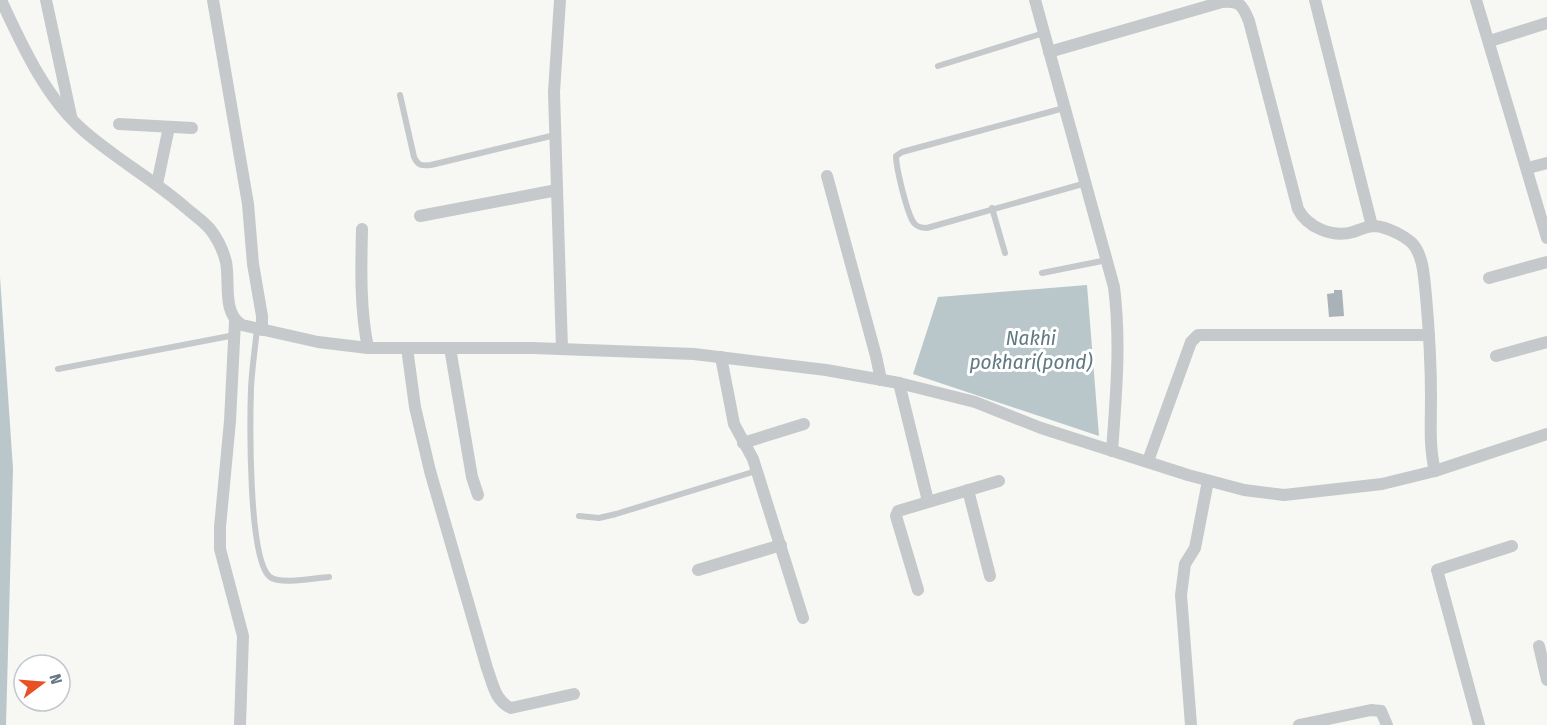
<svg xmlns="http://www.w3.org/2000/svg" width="1547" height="725" font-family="'Fira Sans Condensed',sans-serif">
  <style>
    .water { fill: #bac7ca }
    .building { fill: #a9b2b7 }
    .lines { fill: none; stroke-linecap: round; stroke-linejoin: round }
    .lane { stroke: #c5c9cc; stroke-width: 6 }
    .street { stroke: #c5c9cc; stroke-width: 12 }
    .labels { text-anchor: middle; stroke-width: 6; stroke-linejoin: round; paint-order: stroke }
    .water-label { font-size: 21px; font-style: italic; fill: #617982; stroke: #fff }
  </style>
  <rect width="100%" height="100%" fill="#f7f7f4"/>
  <!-- water -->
  <g class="water">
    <polygon points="0,277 13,469 6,725 0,725"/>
    <polygon points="1087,285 1099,436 913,374 938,297"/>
  </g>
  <!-- building -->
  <polygon class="building" points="1334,290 1342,290 1344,316 1329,317 1327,294 1334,293"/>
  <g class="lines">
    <!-- lane -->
    <g class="lane">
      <polyline points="938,66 1044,33"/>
      <path d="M400,95L414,157C418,166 422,166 431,165L555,135"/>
      <path d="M1064,108L902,152L896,156C896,167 907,214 914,223C917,227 922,228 927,228L1086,183"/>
      <polyline points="992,208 1005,253"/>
      <polyline points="1042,273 1107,260"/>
      <path d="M257,329C255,349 252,368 251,388C250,419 248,560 270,577C281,585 315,578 329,577"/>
      <polyline points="58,369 235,335"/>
      <polyline points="579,516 599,518 616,514 756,471"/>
    </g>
    <!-- street -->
    <g class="street">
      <path d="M1,0C22,45 45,97 84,131C116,159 154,180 186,208C194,215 203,221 210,229C217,238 223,250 226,262C230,281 222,314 242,325L318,342L368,348H533L694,354L826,370L899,383L975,402L1041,428L1188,475L1244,490L1284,495L1382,484L1435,471L1547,434"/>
      <polyline points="46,0 71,116"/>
      <polyline points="213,0 248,204 253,264 262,316 262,330"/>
      <polyline points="560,0 554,92 562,349"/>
      <path d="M1035,0L1114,287C1121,342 1116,396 1112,451"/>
      <polyline points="1315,0 1372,226"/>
      <polyline points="1476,0 1547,238"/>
      <polyline points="1490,41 1547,23"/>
      <path d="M1049,52L1222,2C1240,0 1243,6 1249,21L1298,209C1307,227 1332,238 1353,232C1360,230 1367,226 1375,226C1387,227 1403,235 1412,243C1424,256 1424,279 1426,296C1429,330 1431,363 1431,397C1431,422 1429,447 1435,471"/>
      <polyline points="119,124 192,128"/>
      <polyline points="1528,168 1547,163"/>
      <polyline points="827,176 876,356 881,380"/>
      <polyline points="157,184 169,127"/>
      <polyline points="420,216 557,190"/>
      <path d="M362,229C361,269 360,309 368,348"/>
      <polyline points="1489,278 1547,262"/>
      <polyline points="235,321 230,421 220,527 220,549 243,636 240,725"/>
      <path d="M407,348L415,407L430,471L487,668C493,684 495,701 511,708L574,694"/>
      <polyline points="450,348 472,477 478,495"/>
      <polyline points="1496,356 1547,342"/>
      <polyline points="721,357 734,424 753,459 803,618"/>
      <polyline points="899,383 928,501"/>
      <polyline points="743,443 804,424"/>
      <polyline points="1148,461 1191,342 1198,335 1429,335"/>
      <polyline points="968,490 990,576"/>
      <polyline points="698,570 781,545"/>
      <polyline points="918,590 896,516 898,511 999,481"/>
      <polyline points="1539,646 1547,680"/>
      <polyline points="1191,725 1181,595 1185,564 1195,548 1208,481"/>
      <polyline points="1299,725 1371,710 1381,711 1387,725"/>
      <polyline points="1479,725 1437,570 1512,546"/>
    </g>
  </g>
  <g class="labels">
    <!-- water labels -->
    <g class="water-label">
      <text x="1031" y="345">Nakhi<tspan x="1031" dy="24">pokhari(pond)</tspan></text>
    </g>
  </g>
  <!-- north arrow -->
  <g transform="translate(42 683) rotate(74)"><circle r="28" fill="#ffffff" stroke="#c1c9cf" stroke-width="1.5"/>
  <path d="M0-4.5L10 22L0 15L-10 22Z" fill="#e85124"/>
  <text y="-9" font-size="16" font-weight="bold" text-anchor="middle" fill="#657786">N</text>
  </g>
</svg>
